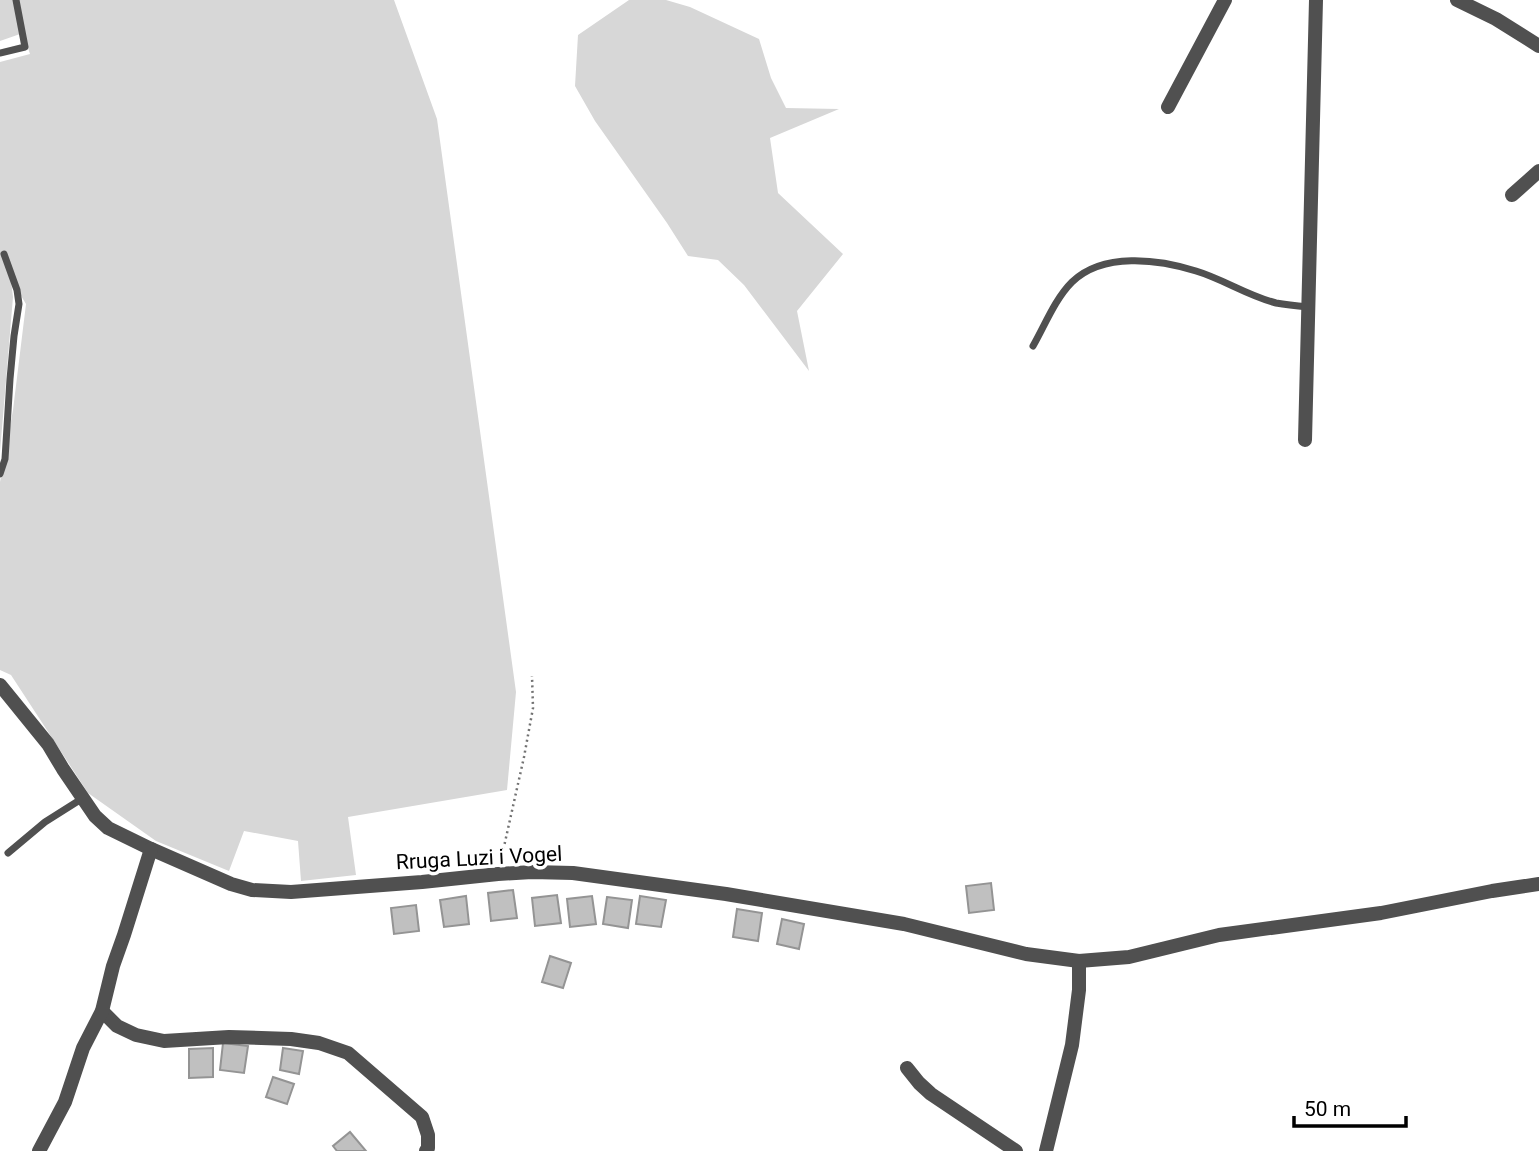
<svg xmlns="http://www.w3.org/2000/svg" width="1539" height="1151" font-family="Roboto,sans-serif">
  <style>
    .green { fill: #d7d7d7 }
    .building { fill: #c0c0c0; stroke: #949494; stroke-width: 2 }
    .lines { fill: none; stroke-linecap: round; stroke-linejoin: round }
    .path { stroke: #727272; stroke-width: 2.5; stroke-dasharray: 2 3.5; stroke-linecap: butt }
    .lane { stroke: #505050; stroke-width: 7 }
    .street { stroke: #505050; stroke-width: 14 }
    .labels { text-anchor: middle; stroke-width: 7; stroke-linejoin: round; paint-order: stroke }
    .street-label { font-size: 21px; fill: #000; stroke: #fff }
  </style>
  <rect width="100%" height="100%" fill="#fff"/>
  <!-- green -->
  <g class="green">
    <polygon points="0,0 394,0 437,119 516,692 507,790 348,817 356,875 301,881 298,841 244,831 229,871 156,841 88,793 11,675 0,670 0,482 13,410 26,304 8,274 11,281 13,297 0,452 0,62 30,54 23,33 0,41"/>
    <polygon points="629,0 666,0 690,7 759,39 771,78 786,108 839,109 770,138 778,193 843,254 797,311 809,371 744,285 718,260 688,256 667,223 595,121 575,86 578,35"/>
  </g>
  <!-- building -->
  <g class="building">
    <polygon points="991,883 994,910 969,913 966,886"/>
    <polygon points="513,890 517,918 491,921 488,893"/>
    <polygon points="557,895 561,923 535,926 532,898"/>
    <polygon points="466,896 469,924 444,927 440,900"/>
    <polygon points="592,896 596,924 570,927 567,899"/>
    <polygon points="640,896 666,900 661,927 636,924"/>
    <polygon points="607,897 632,900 628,928 603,924"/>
    <polygon points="416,905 419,931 394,934 391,908"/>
    <polygon points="737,909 762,913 758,941 733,937"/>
    <polygon points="782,919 804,924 799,949 777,944"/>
    <polygon points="550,956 571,963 563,988 542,982"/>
    <polygon points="223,1043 248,1046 244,1073 220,1070"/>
    <polygon points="213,1048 213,1077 189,1078 189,1049"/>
    <polygon points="283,1048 303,1051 299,1074 280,1070"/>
    <polygon points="273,1077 294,1084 287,1104 266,1097"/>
    <polygon points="350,1132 366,1151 337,1151 333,1146"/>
  </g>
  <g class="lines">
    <!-- path -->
    <polyline class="path" points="501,860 524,757 533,708 532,676"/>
    <!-- lane -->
    <g class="lane">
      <polyline points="0,53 25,47 16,0"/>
      <path d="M1033,346C1045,325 1055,299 1072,282C1103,252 1158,259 1196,271C1223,279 1248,296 1276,303C1287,305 1297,306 1308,307"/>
      <polyline points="0,474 5,459 10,379 14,336 19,304 17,290 4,254"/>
      <polyline points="8,853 45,822 83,798"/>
    </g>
    <!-- street -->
    <g class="street">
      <polyline points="1457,0 1496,19 1539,46"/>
      <polyline points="1168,107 1225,0"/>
      <polyline points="1512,195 1539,171"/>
      <polyline points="1305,440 1316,0"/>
      <polyline points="0,685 48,744 63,769 95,816 108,828 151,849 231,884 252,890 291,892 422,882 498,874 532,872 573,873 726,894 904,924 1026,954 1079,961 1129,957 1219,935 1381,913 1492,891 1539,884"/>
      <polyline points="102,1011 117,1026 136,1035 164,1041 229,1037 291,1039 319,1043 348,1053 422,1117 428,1135 428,1148 426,1151"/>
      <polyline points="907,1068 919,1083 931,1094 1016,1151"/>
      <polyline points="39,1151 65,1102 83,1048 102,1011 113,966 124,935 151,849"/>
      <polyline points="1046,1151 1072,1045 1079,990 1079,961"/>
    </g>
  </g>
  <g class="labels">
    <!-- street labels -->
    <g class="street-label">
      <text transform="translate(479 858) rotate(-3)" y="7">Rruga Luzi i Vogel</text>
    </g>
  </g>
  <!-- scale -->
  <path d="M1294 1116v10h112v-10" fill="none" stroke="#000000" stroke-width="3.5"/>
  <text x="1304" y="1116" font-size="21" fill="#000000" stroke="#ffffff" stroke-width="5" paint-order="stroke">50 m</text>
</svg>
